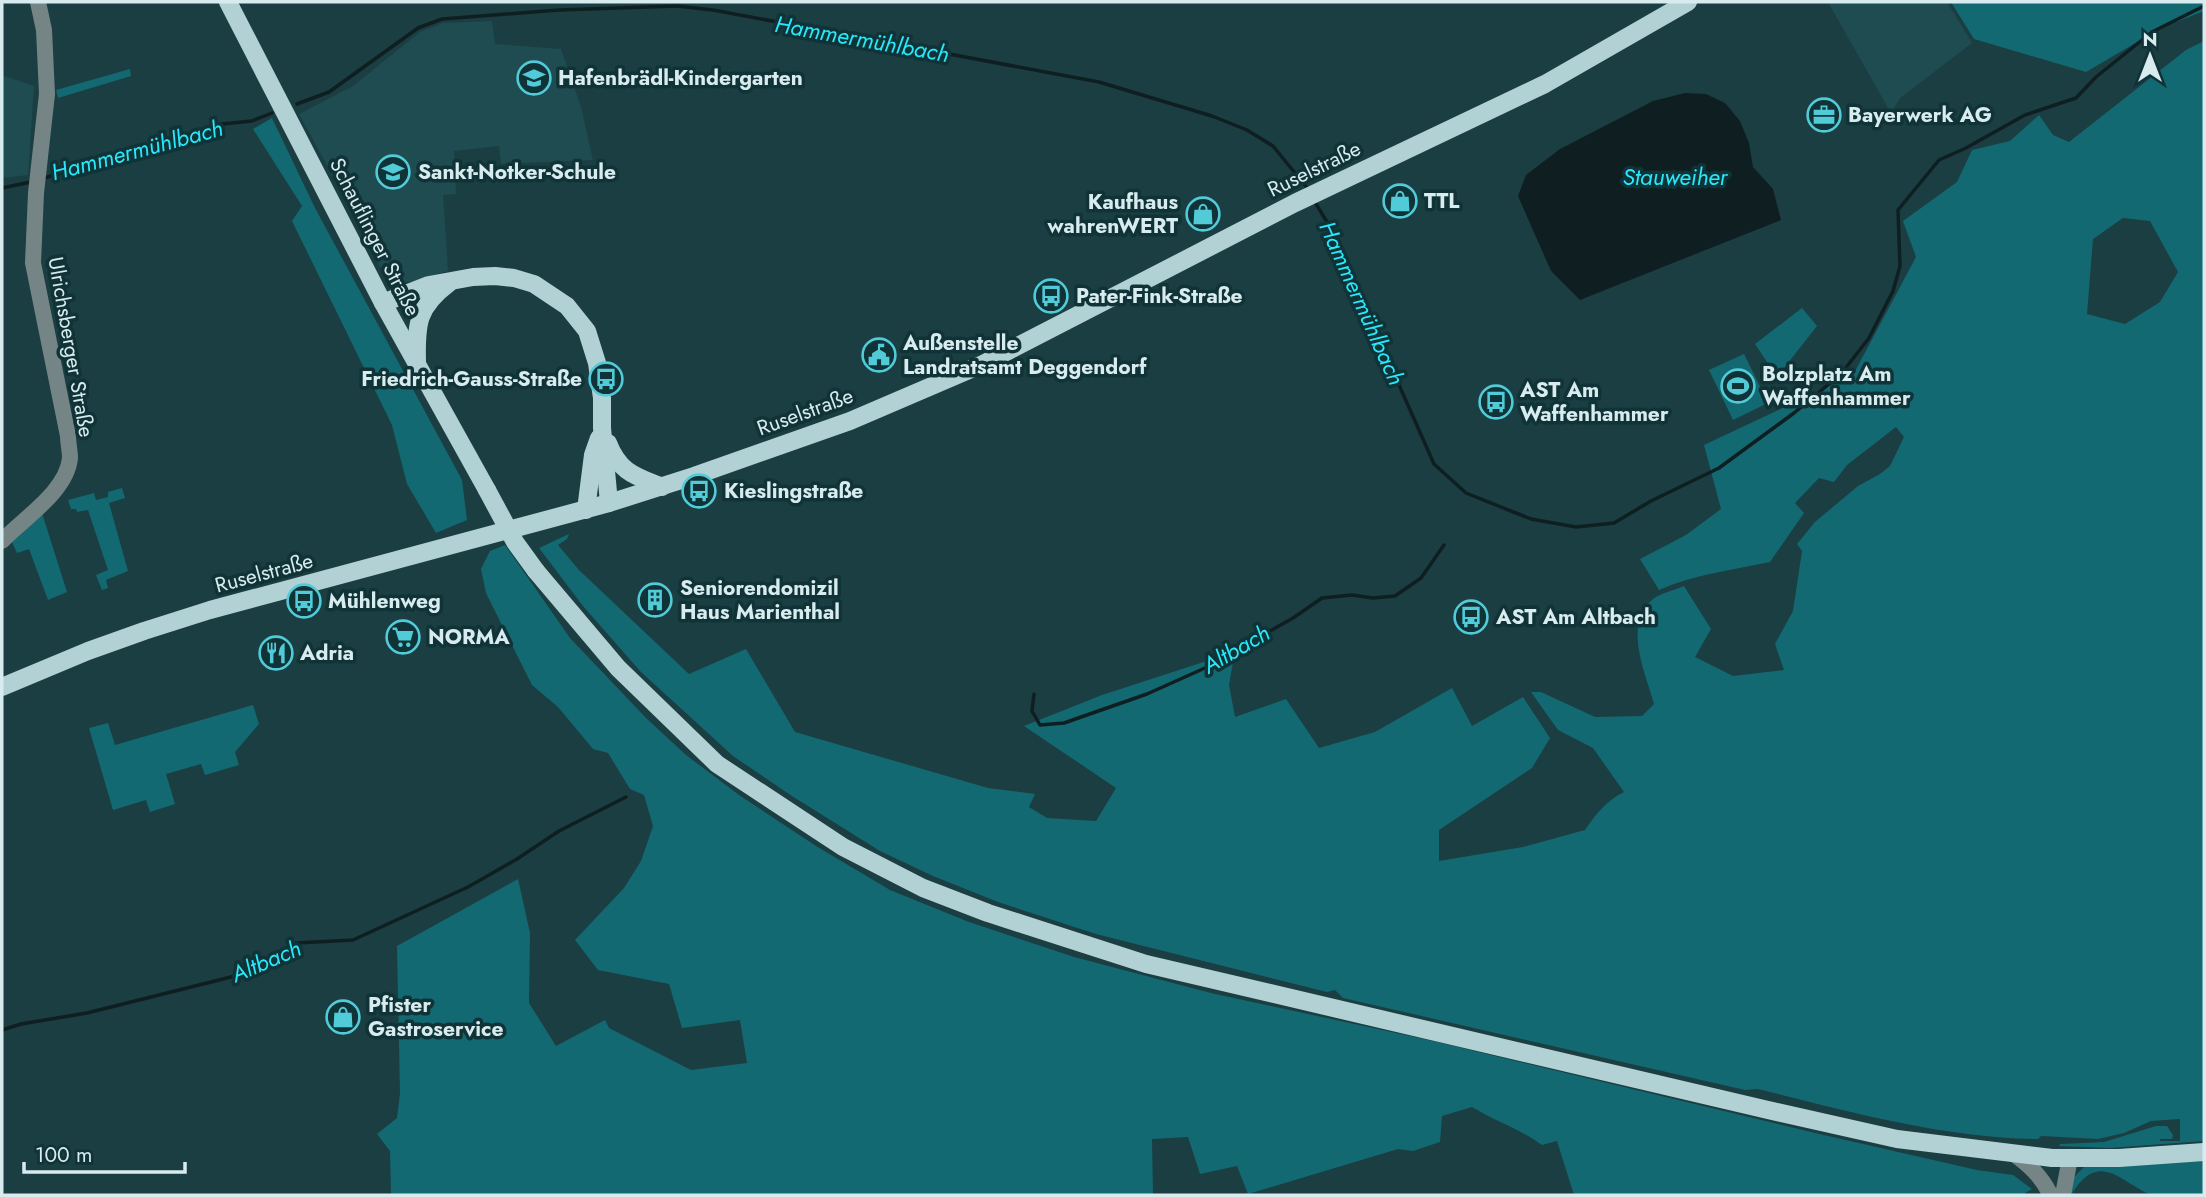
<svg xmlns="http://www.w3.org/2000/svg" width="2206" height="1197" font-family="Jost,sans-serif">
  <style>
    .built { fill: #1e4c51 }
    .green { fill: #136971; fill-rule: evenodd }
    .water { fill: #0f1f21 }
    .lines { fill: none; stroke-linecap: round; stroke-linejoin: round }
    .stream { stroke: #0f1f21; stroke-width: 3.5 }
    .minor { stroke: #758586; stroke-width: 16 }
    .major { stroke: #b1d1d5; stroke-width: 18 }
    .major-bridge { stroke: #b1d1d5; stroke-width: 18 }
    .labels { text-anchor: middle; stroke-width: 7; stroke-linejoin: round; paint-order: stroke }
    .poi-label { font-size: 21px; font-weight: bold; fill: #d8ebee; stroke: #103337; text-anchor: start }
    .street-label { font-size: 21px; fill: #d8ebee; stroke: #103337 }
    .water-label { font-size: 23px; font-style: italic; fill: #28e9fb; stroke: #103337 }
  </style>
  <rect width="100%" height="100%" fill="#1b3e42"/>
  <!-- built -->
  <g class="built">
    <polygon points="1828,2 1947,2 1972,43 1900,98 1891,113"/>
    <polygon points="492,21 495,44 561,49 581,107 593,160 501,164 499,146 454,151 456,194 443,195 448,271 412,282 397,282 388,279 385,277 364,233 299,114 353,86 420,32 443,23"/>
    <polygon points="2,75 34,86 28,175 2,178"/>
  </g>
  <!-- green -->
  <g class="green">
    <polygon points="1951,2 2204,2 2204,11 2161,28 2086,72 1974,39"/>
    <path d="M2204,41V1141L2109,1148L2059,1146L2060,1144L2104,1142L2156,1126H2167L2173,1135L2172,1139H2160V1141H2180V1119L2151,1121L2124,1133L2098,1139L2041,1136L2038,1139C1943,1138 1850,1112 1758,1089L1745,1090L1343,998L1335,990L1327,992L1096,934L998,902L933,876L880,851L792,796L733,756L641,672L583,606L539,548L569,534L567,539L558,545L579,570L689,674L746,649L795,732L988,788L1035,794L1029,807L1047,818L1096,821L1116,788L1024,726L1102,695L1216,658L1234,656L1229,685L1235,717L1286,699L1319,748L1375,732L1452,688L1472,726L1523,697L1550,738L1532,768L1439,830V861L1523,847L1585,830C1596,814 1606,801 1624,792L1593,748L1558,730L1531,692H1541L1595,717L1642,716L1654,704C1646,674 1622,624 1653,599C1661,593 1675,590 1684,586L1711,629L1695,657L1733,676L1784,670L1775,644L1793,611L1802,551L1797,544L1815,522L1858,486L1880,474L1890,466L1904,437L1896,427L1847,465L1834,482L1819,478L1795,503L1804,513L1770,562C1733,570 1695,574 1659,590L1640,559L1686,535L1721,509L1704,445L1853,375L1916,257L1903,221L1957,182L1972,150L2010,141L2039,115L2053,135L2069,142L2186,50ZM2123,218L2150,221L2178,272L2160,302L2125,324L2087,314L2093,239Z"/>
    <polygon points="130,69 131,76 58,98 56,90"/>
    <polygon points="272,118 315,208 462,480 467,520 436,533 407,484 392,425 292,221 302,206 253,129"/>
    <polygon points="1802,308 1817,326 1777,377 1755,344"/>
    <polygon points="1744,354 1768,403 1733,420 1709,370"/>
    <polygon points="122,488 125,498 109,503 128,571 106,580 108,588 102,590 96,575 108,570 88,510 77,512 76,509 71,509 68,500 94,493 96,500 108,497 108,492"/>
    <polygon points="42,513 67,592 48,600 29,549 17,553 12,542"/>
    <path d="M505,545L570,638L646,718L686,755L739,795L816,846L890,890L969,922L1074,957L1211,993L1433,1041L1815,1133L1977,1170L2013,1175L2032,1189L2025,1193L2026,1195H1574L1557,1141L1542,1145C1520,1129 1495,1121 1472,1107L1442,1116L1440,1142L1413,1151L1398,1149L1248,1194L1237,1166L1200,1174L1188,1137L1152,1139L1153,1195H391L390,1151L377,1134L397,1118L400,1093L397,946L518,879L530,933L529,1003L556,1046L605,1020L609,1028L691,1070L747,1063L740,1020L682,1028L669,984L598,970L575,940L624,888L641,861L653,826L644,795L630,789L608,753L593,749L558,707L532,685L486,593L481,569L490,551Z"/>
    <polygon points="253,705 259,724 235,752 239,765 205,775 201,764 166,774 175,804 150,812 146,800 113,810 89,728 108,723 115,745"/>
    <path d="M2204,1161V1195C2191,1195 2161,1197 2149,1194C2119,1180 2098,1150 2071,1195H2067L2073,1178L2084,1167Z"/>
  </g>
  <!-- water -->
  <polygon class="water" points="1685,93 1706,94 1725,103 1740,121 1749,143 1753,167 1773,189 1781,220 1580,300 1551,271 1518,196 1526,175 1560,149 1653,101"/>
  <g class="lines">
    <!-- stream -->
    <g class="stream">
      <polyline points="297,104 329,92 418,28 442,19 559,10 677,6 713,10 1099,82 1212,116 1247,130 1273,146 1308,189"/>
      <polyline points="41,179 222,124 252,121 272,113"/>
      <polyline points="2,188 31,182"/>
      <polyline points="1313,199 1327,222 1434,464 1466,493 1531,519 1576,527 1614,523 1651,501 1719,468 1794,413 1841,374 1869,338 1893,291 1900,266 1898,210 1939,160 1966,148 2025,115 2076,98 2096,77 2152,32 2204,6"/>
      <polyline points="1034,694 1032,711 1040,725 1064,723 1147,694 1205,668 1293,618 1322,598 1352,595 1373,598 1395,596 1421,578 1444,545"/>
      <polyline points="2,1030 21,1024 87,1013 239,975 279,954 296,943 353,940 468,887 517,859 559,831 626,797"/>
    </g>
    <!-- minor -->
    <g class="minor">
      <path d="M2,541C24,518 67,491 70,458C70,451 68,443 68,436L33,263L36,193L47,94L44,30L38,2"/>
      <path d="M2014,1154C2029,1165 2040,1175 2049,1192"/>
      <polyline points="2063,1195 2070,1158"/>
    </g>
    <!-- major -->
    <g class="major">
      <polyline points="228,2 383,303 487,490"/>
      <polyline points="383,303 429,285 473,277 495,276 514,278 534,284 567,306 587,331 597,363 602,398 602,428 609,503"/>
      <path d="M417,362C416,324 417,307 449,283"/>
      <path d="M608,443C619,472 635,476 662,487"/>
      <polyline points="586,510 593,455 599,438"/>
      <polyline points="536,571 618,668 717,764 843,847 923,888 988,913 1146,964 1768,1110 1897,1139 2052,1158 2119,1158 2204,1152"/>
      <polyline points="2,687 88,651 144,631 210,610 609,503 694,476 850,421 983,364 1295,203 1545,84 1688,2"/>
    </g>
    <!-- major-bridge -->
    <polyline class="major-bridge" points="487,490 515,542 536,571"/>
  </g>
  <!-- icons -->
  <defs>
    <symbol id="school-ring" viewBox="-11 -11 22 22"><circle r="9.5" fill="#103337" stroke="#52cbd8" stroke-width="1.5"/><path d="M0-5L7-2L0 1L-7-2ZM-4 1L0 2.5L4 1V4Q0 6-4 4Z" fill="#52cbd8"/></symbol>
    <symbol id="office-ring" viewBox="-11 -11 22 22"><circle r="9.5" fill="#103337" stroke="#52cbd8" stroke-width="1.5"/><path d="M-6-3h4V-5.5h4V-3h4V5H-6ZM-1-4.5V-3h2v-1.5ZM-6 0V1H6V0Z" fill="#52cbd8"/></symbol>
    <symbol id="shop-ring" viewBox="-11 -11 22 22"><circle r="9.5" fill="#103337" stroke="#52cbd8" stroke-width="1.5"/><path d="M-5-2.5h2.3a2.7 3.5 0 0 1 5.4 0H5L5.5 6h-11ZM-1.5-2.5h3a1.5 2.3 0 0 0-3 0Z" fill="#52cbd8"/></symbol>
    <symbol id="bus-ring" viewBox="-11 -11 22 22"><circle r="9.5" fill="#103337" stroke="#52cbd8" stroke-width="1.5"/><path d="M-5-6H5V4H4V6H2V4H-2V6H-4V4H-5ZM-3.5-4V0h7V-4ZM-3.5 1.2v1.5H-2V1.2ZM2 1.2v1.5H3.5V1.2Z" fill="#52cbd8"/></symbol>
    <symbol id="civic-ring" viewBox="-11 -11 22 22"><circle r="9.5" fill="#103337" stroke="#52cbd8" stroke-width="1.5"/><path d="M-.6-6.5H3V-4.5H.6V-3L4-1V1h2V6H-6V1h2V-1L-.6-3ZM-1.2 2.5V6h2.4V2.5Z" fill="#52cbd8"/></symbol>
    <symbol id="stadium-ring" viewBox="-11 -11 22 22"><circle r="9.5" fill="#103337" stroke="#52cbd8" stroke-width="1.5"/><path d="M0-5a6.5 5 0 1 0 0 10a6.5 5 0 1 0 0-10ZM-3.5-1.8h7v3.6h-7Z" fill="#52cbd8"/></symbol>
    <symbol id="building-ring" viewBox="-11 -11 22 22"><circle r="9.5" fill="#103337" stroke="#52cbd8" stroke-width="1.5"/><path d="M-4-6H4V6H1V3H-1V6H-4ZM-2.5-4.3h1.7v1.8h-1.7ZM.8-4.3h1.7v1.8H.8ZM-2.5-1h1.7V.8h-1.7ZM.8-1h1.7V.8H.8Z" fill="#52cbd8"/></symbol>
    <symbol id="supermarket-ring" viewBox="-11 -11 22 22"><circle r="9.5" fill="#103337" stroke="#52cbd8" stroke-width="1.5"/><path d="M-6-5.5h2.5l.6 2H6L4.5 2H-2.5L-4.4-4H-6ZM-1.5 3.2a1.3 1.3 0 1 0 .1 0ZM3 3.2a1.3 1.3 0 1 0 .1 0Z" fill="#52cbd8"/></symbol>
    <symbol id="restaurant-ring" viewBox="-11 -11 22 22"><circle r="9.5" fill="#103337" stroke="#52cbd8" stroke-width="1.5"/><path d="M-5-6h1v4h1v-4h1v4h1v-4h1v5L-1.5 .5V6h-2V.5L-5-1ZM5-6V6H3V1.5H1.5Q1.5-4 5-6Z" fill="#52cbd8"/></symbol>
  </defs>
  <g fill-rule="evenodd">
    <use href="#school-ring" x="515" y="59" width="38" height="38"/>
    <use href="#office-ring" x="1805" y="96" width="38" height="38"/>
    <use href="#school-ring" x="374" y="153" width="38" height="38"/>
    <use href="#shop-ring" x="1381" y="182" width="38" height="38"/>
    <use href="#shop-ring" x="1184" y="195" width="38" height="38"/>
    <use href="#bus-ring" x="1032" y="277" width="38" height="38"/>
    <use href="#civic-ring" x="860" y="336" width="38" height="38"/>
    <use href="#bus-ring" x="587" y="360" width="38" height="38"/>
    <use href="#stadium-ring" x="1719" y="367" width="38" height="38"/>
    <use href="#bus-ring" x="1477" y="383" width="38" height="38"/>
    <use href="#bus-ring" x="680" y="472" width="38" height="38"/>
    <use href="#building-ring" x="636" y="581" width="38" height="38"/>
    <use href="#bus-ring" x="285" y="582" width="38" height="38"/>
    <use href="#bus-ring" x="1452" y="598" width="38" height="38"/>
    <use href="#supermarket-ring" x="384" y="618" width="38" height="38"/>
    <use href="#restaurant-ring" x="257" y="634" width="38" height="38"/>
    <use href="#shop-ring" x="324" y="998" width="38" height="38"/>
  </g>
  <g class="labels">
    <!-- poi labels -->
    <g class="poi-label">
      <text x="558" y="85">Hafenbrädl-Kindergarten</text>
      <text x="1848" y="122">Bayerwerk AG</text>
      <text x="418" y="179">Sankt-Notker-Schule</text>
      <text x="1424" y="208">TTL</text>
      <text x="1178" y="209" text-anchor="end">Kaufhaus<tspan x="1178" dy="24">wahrenWERT</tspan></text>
      <text x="1076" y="303">Pater-Fink-Straße</text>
      <text x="903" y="350">Außenstelle<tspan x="903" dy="24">Landratsamt Deggendorf</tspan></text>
      <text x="1762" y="381">Bolzplatz Am<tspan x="1762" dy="24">Waffenhammer</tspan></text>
      <text x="582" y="386" text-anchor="end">Friedrich-Gauss-Straße</text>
      <text x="1520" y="397">AST Am<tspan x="1520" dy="24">Waffenhammer</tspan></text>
      <text x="724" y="498">Kieslingstraße</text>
      <text x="680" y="595">Seniorendomizil<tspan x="680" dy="24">Haus Marienthal</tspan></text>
      <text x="328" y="608">Mühlenweg</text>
      <text x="1496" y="624">AST Am Altbach</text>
      <text x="428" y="644">NORMA</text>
      <text x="300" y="660">Adria</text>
      <text x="368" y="1012">Pfister<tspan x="368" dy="24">Gastroservice</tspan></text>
    </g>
    <!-- street labels -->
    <g class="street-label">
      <text transform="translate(1314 169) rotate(-26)" y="7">Ruselstraße</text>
      <text transform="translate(375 237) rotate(63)" y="7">Schauflinger Straße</text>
      <text transform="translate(71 347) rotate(80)" y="7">Ulrichsberger Straße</text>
      <text transform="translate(805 412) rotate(-20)" y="7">Ruselstraße</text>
      <text transform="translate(264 573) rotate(-15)" y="7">Ruselstraße</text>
    </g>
    <!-- water labels -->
    <g class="water-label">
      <text transform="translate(862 39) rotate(10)" y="8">Hammermühlbach</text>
      <text transform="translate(137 150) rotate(-15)" y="8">Hammermühlbach</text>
      <text x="1675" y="185">Stauweiher</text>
      <text transform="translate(1362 303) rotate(66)" y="8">Hammermühlbach</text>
      <text transform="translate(1236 649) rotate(-30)" y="8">Altbach</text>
      <text transform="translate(266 961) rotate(-23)" y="8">Altbach</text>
    </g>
  </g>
  <!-- border -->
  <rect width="2206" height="1197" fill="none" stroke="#d8ebee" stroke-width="7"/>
  <!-- north arrow -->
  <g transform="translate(2150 56)" stroke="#103337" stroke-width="5" paint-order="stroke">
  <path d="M0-5L12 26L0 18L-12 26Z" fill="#d8ebee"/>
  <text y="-10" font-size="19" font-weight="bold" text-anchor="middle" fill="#d8ebee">N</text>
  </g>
  <!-- scale -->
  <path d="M24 1162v10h161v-10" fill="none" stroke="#d8ebee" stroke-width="3.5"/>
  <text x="35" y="1162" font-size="21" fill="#d8ebee" stroke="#103337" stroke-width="5" paint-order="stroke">100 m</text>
</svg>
